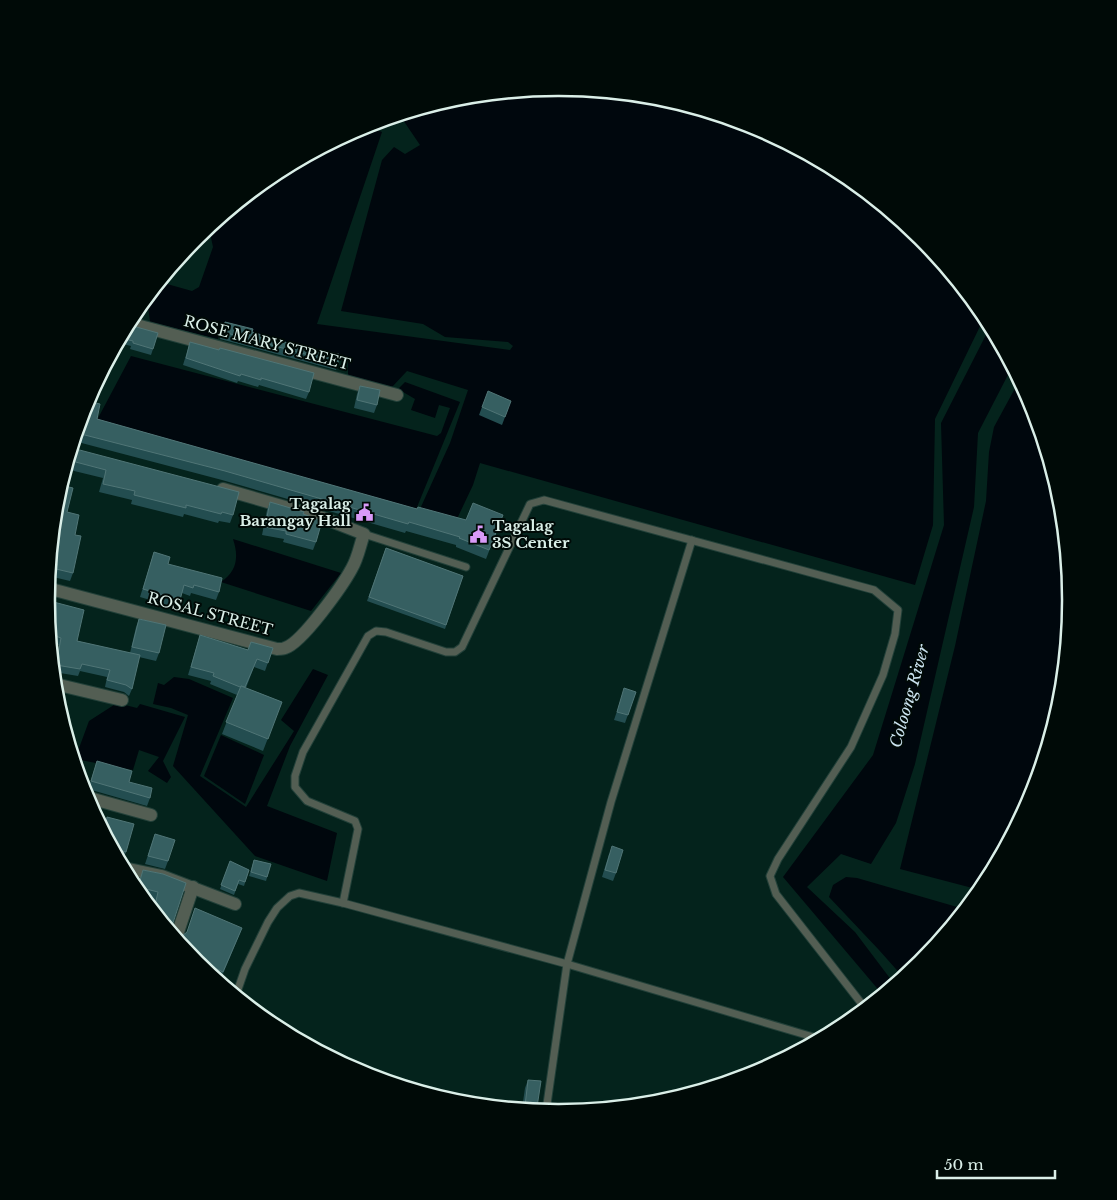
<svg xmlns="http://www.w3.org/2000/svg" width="1117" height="1200" font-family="'Libre Baskerville',serif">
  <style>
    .water { fill: #00070d }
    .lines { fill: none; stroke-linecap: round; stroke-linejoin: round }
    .service-casing { stroke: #224039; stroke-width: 9 }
    .minor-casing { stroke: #224039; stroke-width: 14 }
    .service { stroke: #535e53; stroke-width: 7 }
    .minor { stroke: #535e53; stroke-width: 12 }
    .wall { fill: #234d50 }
    .shaded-wall { fill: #0e3535 }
    .building { fill: #365f61; stroke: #507576 }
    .labels { text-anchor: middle; stroke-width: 4; stroke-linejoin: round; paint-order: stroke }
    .street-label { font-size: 15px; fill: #daefe8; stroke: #000a07 }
    .poi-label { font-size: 15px; font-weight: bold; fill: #daefe8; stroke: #000a07; text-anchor: end }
    .water-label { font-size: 16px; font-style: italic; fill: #cbe3ef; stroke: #000a07 }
    .rim { fill: none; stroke: #daefe8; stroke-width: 2.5 }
  </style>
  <rect width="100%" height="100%" fill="#04231c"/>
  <!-- water -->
  <g class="water">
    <path d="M559,88L659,98L755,127L843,174L921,238L985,316L935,419L933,525L915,585L480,463L473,485L456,521L420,509L450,443L468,390L407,371L392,387L348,375V361L221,324L218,339L150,322L148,306C153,300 159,294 157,286L160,282L192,291L199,287L213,247L210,233L216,226L217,221L274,174L366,126L382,132L317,324L510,350L513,346L508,342L445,337L423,324L341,311L382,160L394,147L405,154L420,145L401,117L399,116L459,98Z"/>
    <polygon points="990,327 1012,367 978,433 974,507 915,764 896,823 871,864 841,854 807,887 855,932 889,977 894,984 882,994 783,877 873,755 944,525 941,423"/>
    <polygon points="131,356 437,436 441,433 450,408 439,405 435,418 411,410 415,399 398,389 405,382 460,402 415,512 96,422"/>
    <polygon points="1019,381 1032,404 1061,500 1071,600 1061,700 1032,796 980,890 900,869 955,646 986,501 989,452 994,427"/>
    <path d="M233,539L341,573L311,611L221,582C237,571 239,557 233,539Z"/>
    <polygon points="313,669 328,675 290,746 267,806 337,833 327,881 255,856 173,766 188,715 171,708 153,704 158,683 164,685 174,677 189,679 233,698 200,776 246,807 294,731 281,720"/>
    <polygon points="117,703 137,708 140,704 185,717 163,761 171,777 167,783 148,771 159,757 139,750 133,770 75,759 89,721"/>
    <polygon points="221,735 264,755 245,804 204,776"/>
    <polygon points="846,877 857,878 964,909 921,962 903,977 879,950 829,897 833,885"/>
  </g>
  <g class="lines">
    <defs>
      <g id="service">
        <polyline points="364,534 466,567"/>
        <polyline points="343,903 358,829 355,821 307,801 295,787 295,776 303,752 368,636 376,631 386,632 446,652 455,652 462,647 530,504 544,500 874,590 898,610 895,634 883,675 851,747 778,859 770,876 776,894 865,1008"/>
        <polyline points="236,995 245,969 268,922 277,908 290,896 299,893 343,903 567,964 820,1039"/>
        <polyline points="546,1111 567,964 611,802 692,540"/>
      </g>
      <g id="minor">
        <polyline points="129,323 397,395"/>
        <path d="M47,588L277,649C278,649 284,649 285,648C302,643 343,585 352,568C358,558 360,545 364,534L323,518L223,489"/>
        <polyline points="55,684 122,700"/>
        <polyline points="86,797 151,815"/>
        <polyline points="124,868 162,876 235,904"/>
        <polyline points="176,938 193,887"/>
      </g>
    </defs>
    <!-- service casing -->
    <use href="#service" class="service-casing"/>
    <!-- minor casing -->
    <use href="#minor" class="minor-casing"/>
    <!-- service -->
    <use href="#service" class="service"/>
    <!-- minor -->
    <use href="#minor" class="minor"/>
  </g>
  <!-- wall -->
  <g class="wall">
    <polygon points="142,303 142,312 140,318 132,316"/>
    <polygon points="225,322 338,363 336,370 220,339"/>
    <polygon points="128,324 153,349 151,355 130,349 131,346 123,344 124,341 119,340"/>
    <polygon points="190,342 309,392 306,399 259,385 258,387 238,381 237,383 183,365"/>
    <polygon points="101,375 97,385 96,384"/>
    <polygon points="360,386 377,405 374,413 354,408 357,394"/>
    <polygon points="85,404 97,419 417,509 466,520 503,515 486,559 456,547 456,545 406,531 405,533 222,480 74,441"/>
    <polygon points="482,407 508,409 502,425 479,415"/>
    <polygon points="72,448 233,515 230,523 219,521 218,523 184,514 183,517 131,504 132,500 99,492 103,478 66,469"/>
    <polygon points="56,500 67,512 75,535 73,573 70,581 53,577 54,571 49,570"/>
    <polygon points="270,502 303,514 316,542 313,550 283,542 284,539 262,535 267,510"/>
    <polygon points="386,548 463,576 445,629 367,601"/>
    <polygon points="154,552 168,564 219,592 216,600 191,593 190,596 182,593 177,608 140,597"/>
    <polygon points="46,600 77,641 130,653 136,627 139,619 159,653 156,661 139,657 132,689 129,696 124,692 105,687 107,677 80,671 78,676 54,672 59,645 50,643"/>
    <polygon points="200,635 248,650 273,648 265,671 254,667 246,688 282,702 263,751 222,734 237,695 210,684 211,681 188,675"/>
    <polygon points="636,692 625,723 614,720 622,696"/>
    <polygon points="97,761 129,782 150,798 147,806 88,789"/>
    <polygon points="107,817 126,852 123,860 119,859 99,822 105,823"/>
    <polygon points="155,834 168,861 165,869 145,864"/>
    <polygon points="609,854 616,873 613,881 602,877"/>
    <polygon points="254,860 271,864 266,881 249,876"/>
    <polygon points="230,861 249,870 244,886 238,884 234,895 220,889"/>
    <polygon points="143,870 163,874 172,926 172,931 176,936 182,936 242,928 220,981 196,962 153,909 154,902 144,899 137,890"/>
    <polygon points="528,1080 536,1110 522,1109 525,1088"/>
  </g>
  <!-- shaded-wall -->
  <g class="shaded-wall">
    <polygon points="242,928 238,938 220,981 223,972"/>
    <polygon points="525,1106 537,1107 536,1110 524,1109"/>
  </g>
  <!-- building -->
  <g class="building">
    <polygon points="142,303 144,304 142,312 136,311"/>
    <polygon points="225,322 253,329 252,332 288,343 324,352 339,354 338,363 223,332"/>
    <polygon points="128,324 129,325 158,333 153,349 133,343 133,341 125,339 126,336 122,335"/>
    <polygon points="190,342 219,350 220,348 314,373 309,392 261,378 261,380 241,374 240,376 186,358"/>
    <polygon points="360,386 380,390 377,405 357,400"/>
    <polygon points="488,391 511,401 505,417 482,407"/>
    <polygon points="87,401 100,404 97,419 417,509 418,507 466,520 473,503 503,515 489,550 459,538 460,537 409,522 408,524 225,471 77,433"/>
    <polygon points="72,448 239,492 233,515 222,512 221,514 186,505 186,508 134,495 135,491 103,484 106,470 68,460"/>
    <polygon points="61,485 73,488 67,512 79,515 75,535 81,536 73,573 56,569 57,564 50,562 56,500"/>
    <polygon points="270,502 304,512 303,514 322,521 316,542 286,534 286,531 265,527"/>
    <polygon points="386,548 463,576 446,625 369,597"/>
    <polygon points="154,552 170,557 168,564 222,578 219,592 194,585 193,588 184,585 180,600 143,589"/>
    <polygon points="46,600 84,610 77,641 140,655 132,689 126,685 107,680 110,670 82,664 80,669 56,665 61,638 50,634"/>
    <polygon points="139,619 166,625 159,653 132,647"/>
    <polygon points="200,635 248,650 251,642 273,648 268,663 257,659 245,687 241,686 240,687 213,676 214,673 191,667"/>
    <polygon points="241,686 282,702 268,739 226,722"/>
    <polygon points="624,688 636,692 628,715 617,712"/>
    <polygon points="97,761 132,771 129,782 152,788 150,798 91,781"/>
    <polygon points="107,817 134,824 126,852 113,849 99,822 106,823"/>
    <polygon points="155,834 175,840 168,861 148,856"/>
    <polygon points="612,846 623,850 616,873 605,870"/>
    <polygon points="254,860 271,864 267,877 251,872"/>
    <polygon points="230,861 249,870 245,882 239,880 235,891 221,885"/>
    <polygon points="143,870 163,874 186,883 172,926 172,931 176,936 182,936 187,932 195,908 242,928 223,972 215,968 212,975 199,965 201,962 194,959 154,910 158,892 138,887"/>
    <polygon points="528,1080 541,1081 537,1107 525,1106"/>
  </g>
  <!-- icons -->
  <defs>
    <symbol id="civic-bare" viewBox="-9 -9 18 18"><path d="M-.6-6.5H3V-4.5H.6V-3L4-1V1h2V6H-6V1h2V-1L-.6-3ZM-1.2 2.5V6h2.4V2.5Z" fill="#d99af7" stroke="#000a07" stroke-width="2.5" paint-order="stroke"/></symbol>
  </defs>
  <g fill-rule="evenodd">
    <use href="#civic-bare" x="352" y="500" width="25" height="25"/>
    <use href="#civic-bare" x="466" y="522" width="25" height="25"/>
  </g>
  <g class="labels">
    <!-- street labels -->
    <g class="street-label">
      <text transform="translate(267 343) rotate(15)" y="5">ROSE MARY STREET</text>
      <text transform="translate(210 614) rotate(15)" y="5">ROSAL STREET</text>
    </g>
    <!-- poi labels -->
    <g class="poi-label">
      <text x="351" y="509">Tagalag<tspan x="351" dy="17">Barangay Hall</tspan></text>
      <text x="492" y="531" text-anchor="start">Tagalag<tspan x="492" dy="17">3S Center</tspan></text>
    </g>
    <!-- water labels -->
    <g class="water-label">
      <text transform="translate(909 696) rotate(-74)" y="6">Coloong River</text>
    </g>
  </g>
  <!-- crop -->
  <path d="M0 0H1117V1200H0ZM558 96H559A503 503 0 0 1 1062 599V601A503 503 0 0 1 559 1104H558A503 503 0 0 1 55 601V599A503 503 0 0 1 558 96Z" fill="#000a07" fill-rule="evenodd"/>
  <path class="rim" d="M558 96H559A503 503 0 0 1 1062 599V601A503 503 0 0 1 559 1104H558A503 503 0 0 1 55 601V599A503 503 0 0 1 558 96Z"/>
  <!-- scale -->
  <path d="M937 1170v8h118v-8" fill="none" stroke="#daefe8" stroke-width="2.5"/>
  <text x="944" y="1170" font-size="15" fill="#daefe8" stroke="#000a07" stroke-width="4" paint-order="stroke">50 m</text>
</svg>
